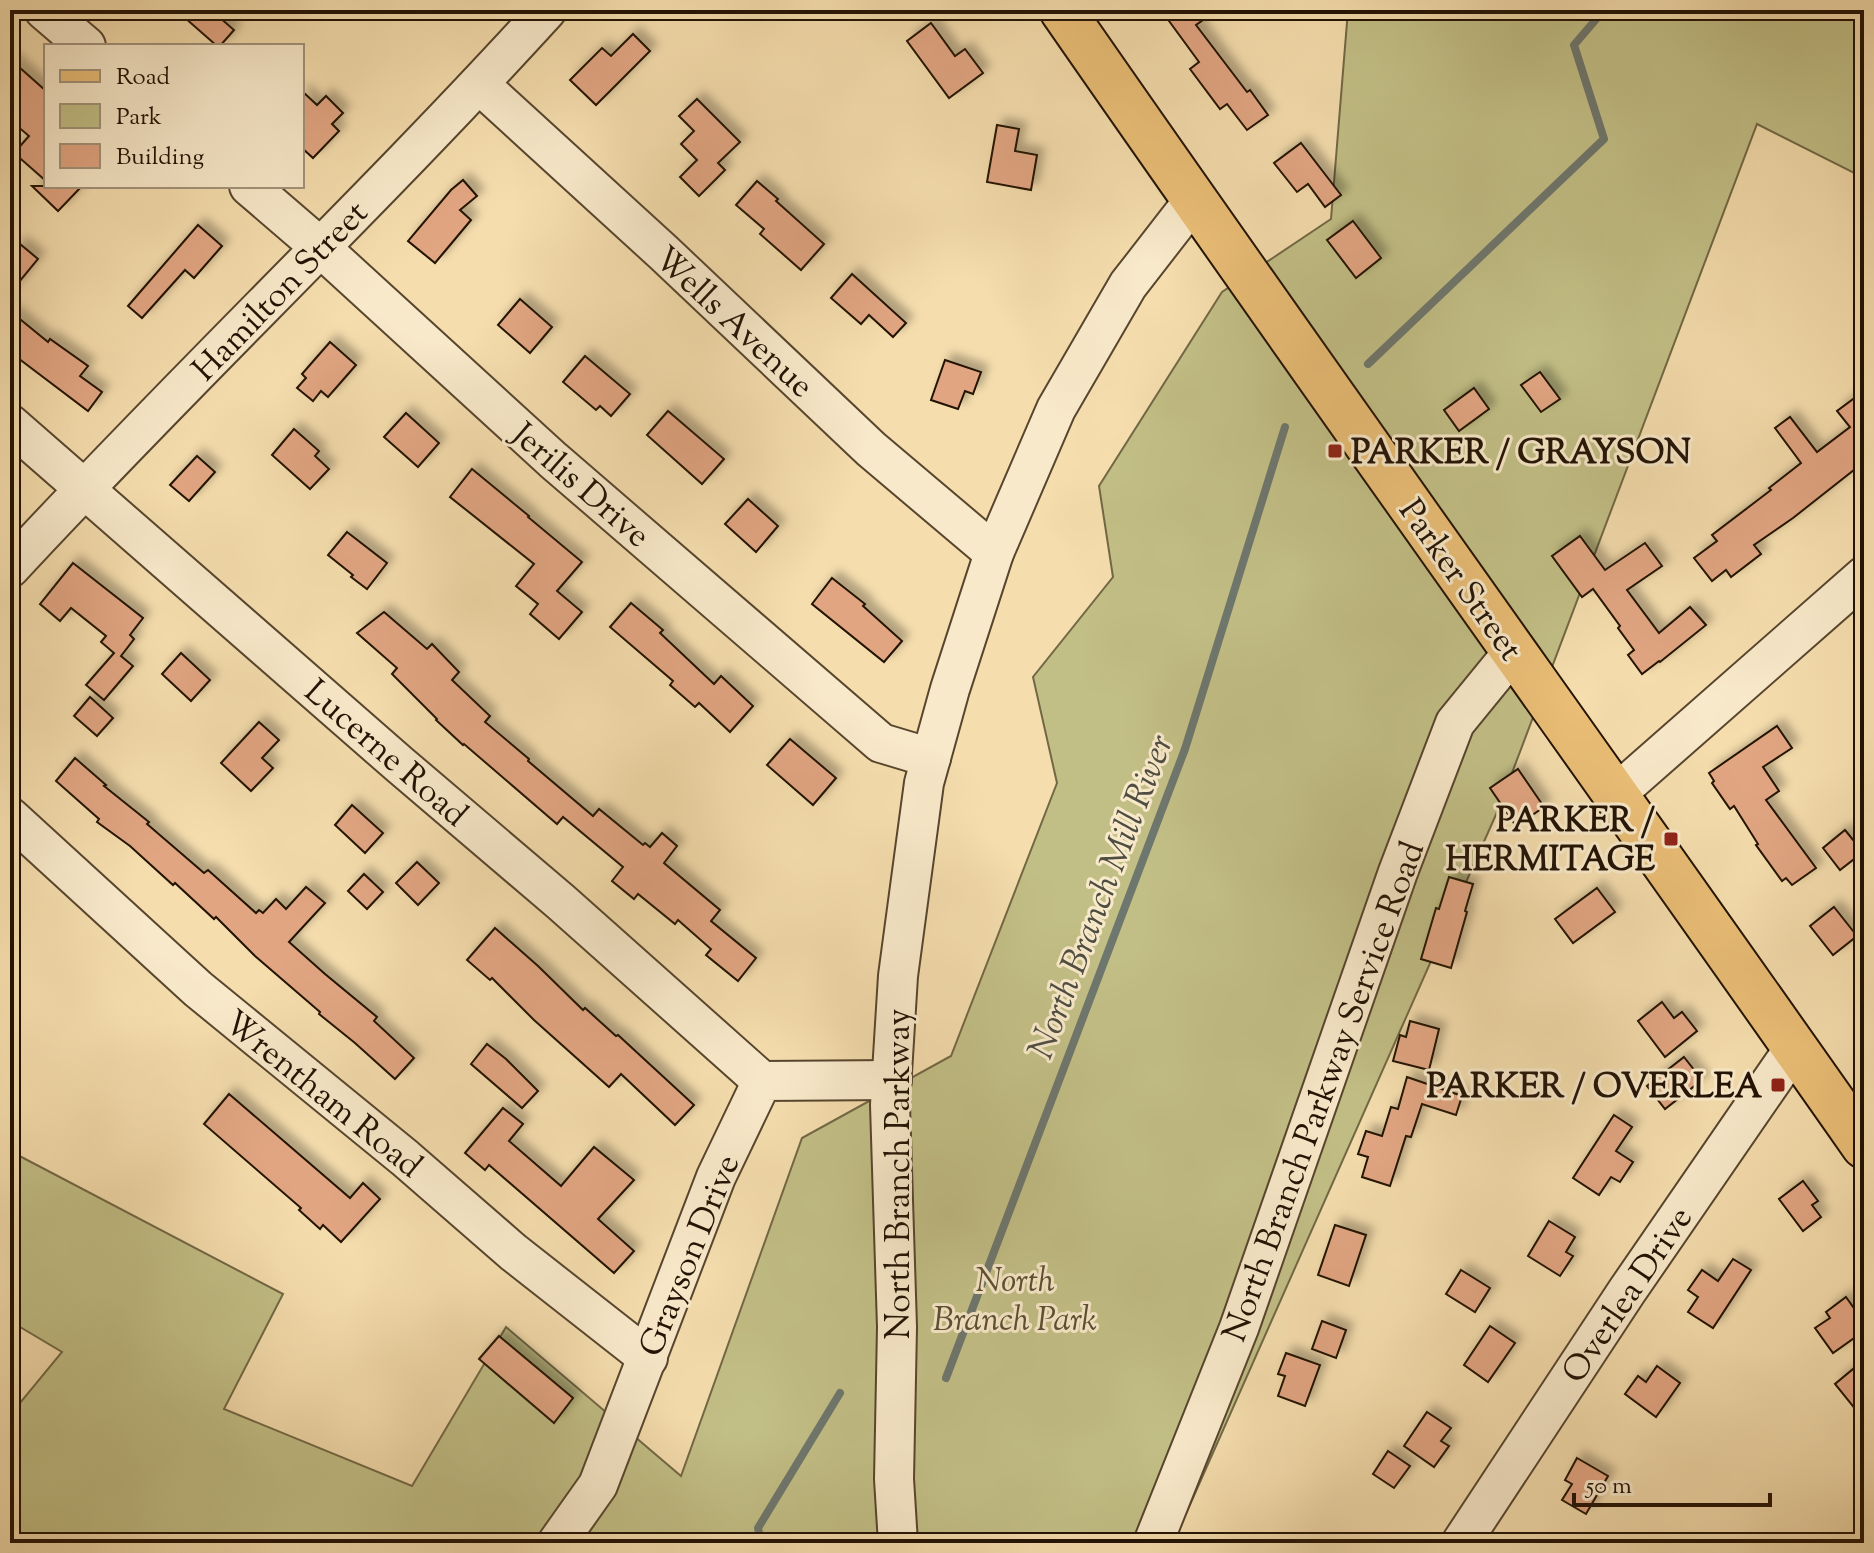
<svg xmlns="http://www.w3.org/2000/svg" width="1874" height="1553" font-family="'Sorts Mill Goudy',serif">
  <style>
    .green { fill: #c2bf86; stroke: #726845; stroke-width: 2 }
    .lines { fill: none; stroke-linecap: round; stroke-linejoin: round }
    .stream { stroke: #6e776e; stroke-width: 8 }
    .building { fill: #e1a582; stroke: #221204; stroke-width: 2; filter: url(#shadow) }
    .minor-casing { stroke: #57452e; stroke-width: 42 }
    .major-casing { stroke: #221204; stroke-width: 48 }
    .minor { stroke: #f8e9ca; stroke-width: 38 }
    .major { stroke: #eabe76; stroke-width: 44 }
    .poi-dot { fill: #8f2418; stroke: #f8e9ca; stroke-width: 3 }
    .labels { text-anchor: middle; stroke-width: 6; stroke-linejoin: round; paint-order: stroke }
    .street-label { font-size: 34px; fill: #221204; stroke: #f8e9ca }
    .poi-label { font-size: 34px; font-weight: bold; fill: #221204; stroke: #f8e9ca; text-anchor: end }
    .park-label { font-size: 34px; font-style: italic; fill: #5a4f32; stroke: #f8e9ca }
    .water-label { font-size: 36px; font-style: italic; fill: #4e4d42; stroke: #f8e9ca }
  </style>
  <defs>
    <filter id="shadow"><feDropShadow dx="7" dy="-7" stdDeviation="4" flood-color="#0004"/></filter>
  </defs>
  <rect width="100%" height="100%" fill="#f5ddad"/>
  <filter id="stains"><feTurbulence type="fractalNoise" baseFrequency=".0025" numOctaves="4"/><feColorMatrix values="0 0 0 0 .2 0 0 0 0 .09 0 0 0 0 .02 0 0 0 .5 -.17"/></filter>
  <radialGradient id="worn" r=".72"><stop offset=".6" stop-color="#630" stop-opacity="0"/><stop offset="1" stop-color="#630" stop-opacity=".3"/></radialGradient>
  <!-- green -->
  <polygon class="green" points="1348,10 1864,10 1864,178 1757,124 1498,810 1173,1543 10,1543 10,1415 62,1352 10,1321 10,1151 283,1294 224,1409 412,1486 506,1327 681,1476 802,1138 951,1056 1057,783 1033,677 1113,577 1099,486 1222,292 1331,219"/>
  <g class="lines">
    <!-- stream -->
    <g class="stream">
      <polyline points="1368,364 1604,139 1574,45 1604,10"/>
      <polyline points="946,1378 1185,749 1285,427"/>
      <polyline points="761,1543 758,1528 840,1393"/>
    </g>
  </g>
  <!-- building -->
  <g class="building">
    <polygon points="176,10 211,10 234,30 220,46 217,46"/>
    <polygon points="1161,10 1217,10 1196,25 1247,92 1250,90 1268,115 1247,130 1227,104 1220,109 1190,69 1199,62"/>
    <polygon points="931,23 955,56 965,49 983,73 949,98 907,41"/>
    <polygon points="633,34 650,51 596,105 570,80 602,48 611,56"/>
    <polygon points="10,59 46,91 46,181 14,153 29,136 10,120 18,111 10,104"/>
    <polygon points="302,91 317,105 326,96 343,113 332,124 339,131 313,158 302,148"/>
    <polygon points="697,99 740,142 718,163 725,170 699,196 680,177 697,160 681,144 694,131 679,116"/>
    <polygon points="997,125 1019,129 1015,151 1037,155 1031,190 987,182"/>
    <polygon points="1301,143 1341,195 1325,207 1308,184 1297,192 1274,163"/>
    <polygon points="463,180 477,196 460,210 471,220 435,263 408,241 451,190"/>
    <polygon points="757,181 778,199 776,201 824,244 801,270 760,234 764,229 736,205"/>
    <polygon points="32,186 82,186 58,211"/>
    <polygon points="1353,221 1381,258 1356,278 1327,240"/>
    <polygon points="198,225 222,246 194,278 185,270 142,318 128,306"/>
    <polygon points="20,244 38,259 10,293 10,256"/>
    <polygon points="852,274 906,323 893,337 869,315 861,324 831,298"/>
    <polygon points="520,299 552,327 530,353 498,325"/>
    <polygon points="10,311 48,342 50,339 88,366 80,376 102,392 88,411 10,352"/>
    <polygon points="330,342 356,365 328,397 321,391 313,401 297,388 306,378 302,374"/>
    <polygon points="585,356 630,394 611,416 600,406 596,410 563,382"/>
    <polygon points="945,360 981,372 973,394 965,391 958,409 931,400"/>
    <polygon points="1540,372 1560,399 1541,412 1521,385"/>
    <polygon points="1474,388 1489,409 1459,431 1444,410"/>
    <polygon points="1864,391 1864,462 1793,518 1754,545 1761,554 1731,577 1726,570 1712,581 1694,558 1717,541 1712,535 1771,490 1769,488 1801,463 1775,428 1790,417 1817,452 1850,427 1837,411"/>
    <polygon points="668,411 724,459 702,484 647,435"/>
    <polygon points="406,413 439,443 418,467 384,437"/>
    <polygon points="294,429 319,451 315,456 329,469 310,489 272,455"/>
    <polygon points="197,456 215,472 189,501 170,485"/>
    <polygon points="472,469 529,516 528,517 582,562 557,591 582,612 559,639 530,614 538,604 516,586 534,564 450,497"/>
    <polygon points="748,499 778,526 756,552 725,524"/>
    <polygon points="347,532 387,563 367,589 351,577 353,575 328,555"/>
    <polygon points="1580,536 1605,570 1645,543 1662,566 1627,590 1659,633 1690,607 1706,625 1660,662 1659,661 1642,674 1628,655 1634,650 1618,628 1620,626 1593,589 1582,597 1552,556"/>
    <polygon points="73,563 143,618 130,635 134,639 121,656 133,666 104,700 86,685 114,653 101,642 106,636 71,608 60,621 40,604"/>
    <polygon points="832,578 865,604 863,606 902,641 884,662 812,604"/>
    <polygon points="631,603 663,630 660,633 714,684 721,676 753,706 730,732 699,703 695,707 670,685 673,681 610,627"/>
    <polygon points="384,612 427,649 432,644 459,672 452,680 490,716 485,722 529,759 528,761 593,816 599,809 643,845 645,843 650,847 662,833 677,846 664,863 720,910 711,921 756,958 738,981 706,955 711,949 678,920 675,924 638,894 634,899 612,881 623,867 563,817 557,824 464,744 463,745 436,720 437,719 392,674 397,668 357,633"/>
    <polygon points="181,653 210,680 191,701 162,674"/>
    <polygon points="90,697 113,718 97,736 74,716"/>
    <polygon points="259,722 279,740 262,758 273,768 251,791 221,763"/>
    <polygon points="1777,726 1792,748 1763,767 1779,791 1766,800 1816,868 1792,885 1786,878 1782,881 1756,845 1758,844 1734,806 1730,809 1712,783 1714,781 1709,773"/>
    <polygon points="790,739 836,778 813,805 767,765"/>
    <polygon points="75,758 106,785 104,786 149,822 147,824 204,873 208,870 256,913 259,910 263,913 276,899 286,909 306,887 325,903 289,942 325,974 377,1017 374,1021 414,1058 395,1079 355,1043 319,1014 320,1012 255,956 216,917 214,919 175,883 173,885 130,846 97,822 99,819 56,781"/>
    <polygon points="1518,769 1544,807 1516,826 1490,788"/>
    <polygon points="352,805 383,833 365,853 335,825"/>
    <polygon points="1845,830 1863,852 1840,870 1823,848"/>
    <polygon points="417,862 439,883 418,905 396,883"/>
    <polygon points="364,874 383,892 367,909 348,891"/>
    <polygon points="1449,877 1473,884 1465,911 1467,912 1451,968 1421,959 1436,908 1439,909"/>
    <polygon points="1597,888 1615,912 1573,943 1555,919"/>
    <polygon points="1834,907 1857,936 1833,955 1810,926"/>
    <polygon points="495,928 538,966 583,1010 585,1008 616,1036 618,1035 694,1105 675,1125 621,1074 609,1087 534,1020 492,978 490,980 467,960"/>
    <polygon points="1662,1002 1674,1018 1682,1012 1697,1031 1665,1057 1638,1021"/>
    <polygon points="1410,1021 1439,1029 1429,1070 1393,1061 1400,1035 1406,1037"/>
    <polygon points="487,1044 506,1059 538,1091 522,1108 471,1064"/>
    <polygon points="1684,1057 1702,1080 1665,1109 1647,1086"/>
    <polygon points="1407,1077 1462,1096 1456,1115 1422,1104 1411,1137 1406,1136 1390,1186 1362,1177 1368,1157 1358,1154 1366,1131 1382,1136 1391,1107 1398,1109"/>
    <polygon points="229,1094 350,1198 363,1183 380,1199 341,1242 323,1225 320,1229 299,1210 301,1208 204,1124"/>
    <polygon points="503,1108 523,1124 509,1141 561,1186 594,1147 634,1180 598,1219 634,1251 614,1273 489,1165 485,1170 465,1153"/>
    <polygon points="1614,1115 1632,1127 1616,1151 1633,1162 1620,1182 1611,1177 1599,1195 1573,1178"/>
    <polygon points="1803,1181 1818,1201 1812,1205 1821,1217 1803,1231 1779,1199"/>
    <polygon points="1549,1221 1575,1237 1566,1252 1573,1256 1560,1276 1528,1256"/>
    <polygon points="1335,1225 1366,1235 1349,1286 1318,1275"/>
    <polygon points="1733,1259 1751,1270 1713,1328 1688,1312 1698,1297 1688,1290 1702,1270 1718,1281"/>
    <polygon points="1461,1270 1490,1288 1475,1312 1446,1294"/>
    <polygon points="1846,1297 1856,1311 1864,1305 1864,1331 1833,1353 1815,1328 1830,1318 1826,1312"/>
    <polygon points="1322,1321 1346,1330 1336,1358 1312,1349"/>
    <polygon points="1490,1326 1515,1343 1488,1382 1464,1365"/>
    <polygon points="499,1336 573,1398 554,1423 479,1359"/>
    <polygon points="1286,1353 1320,1365 1305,1406 1278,1396 1285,1376 1278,1374"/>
    <polygon points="1864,1360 1864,1420 1835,1384"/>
    <polygon points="1657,1366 1680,1383 1656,1417 1625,1394 1638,1376 1646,1382"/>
    <polygon points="1427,1412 1451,1428 1441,1441 1449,1446 1434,1467 1404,1446"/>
    <polygon points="1388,1451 1410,1466 1394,1488 1373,1474"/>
    <polygon points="1577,1458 1608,1476 1586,1514 1562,1500 1572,1484 1565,1480"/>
  </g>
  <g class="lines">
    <defs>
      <g id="minor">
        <polyline points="44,10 86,46"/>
        <polyline points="479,84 664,253 871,449 994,553"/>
        <polyline points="249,186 321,248 553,460 881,743 931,758"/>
        <polyline points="10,424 399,764 561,902 762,1081"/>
        <path d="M10,568C185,379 373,201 547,10"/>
        <polyline points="1616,794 1864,576"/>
        <polyline points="10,817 198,989 405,1158 513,1252 648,1358"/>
        <polyline points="557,1543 598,1485 716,1177 762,1081 892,1080"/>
        <polyline points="898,1543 894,1479 897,1327 890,1105 898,976 924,783 950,689 994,553 1056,409 1128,285 1194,200"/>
        <polyline points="1153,1543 1239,1328 1398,872 1455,723 1513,652"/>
        <polyline points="1461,1543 1627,1291 1795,1047"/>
      </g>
      <path id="major" d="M1062,10C1326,391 1598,767 1864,1146"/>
    </defs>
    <!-- minor casing -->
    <use href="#minor" class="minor-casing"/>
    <!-- major casing -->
    <use href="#major" class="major-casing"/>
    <!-- minor -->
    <use href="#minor" class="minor"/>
    <!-- major -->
    <use href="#major" class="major"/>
  </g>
  <!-- markers -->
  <g class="poi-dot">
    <rect x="1327" y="443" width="16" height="16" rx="4"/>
    <rect x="1663" y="831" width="16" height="16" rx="4"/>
    <rect x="1770" y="1077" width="16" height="16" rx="4"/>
  </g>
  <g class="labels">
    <!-- street labels -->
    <g class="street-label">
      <text transform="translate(279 290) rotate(-46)" y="12">Hamilton Street</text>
      <text transform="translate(735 321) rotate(43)" y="12">Wells Avenue</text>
      <text transform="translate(582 484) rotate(41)" y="12">Jerilis Drive</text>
      <text transform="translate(1462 579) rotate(55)" y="12">Parker Street</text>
      <text transform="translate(387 752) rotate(41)" y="12">Lucerne Road</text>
      <text transform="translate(1322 1091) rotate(-70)" y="12">North Branch Parkway Service Road</text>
      <text transform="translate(324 1093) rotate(39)" y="12">Wrentham Road</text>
      <text transform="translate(897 1174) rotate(-90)" y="12">North Branch Parkway</text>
      <text transform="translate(688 1255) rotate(-68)" y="12">Grayson Drive</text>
      <text transform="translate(1626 1294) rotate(-56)" y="12">Overlea Drive</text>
    </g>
    <!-- poi labels -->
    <g class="poi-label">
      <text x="1351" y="463" text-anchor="start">PARKER / GRAYSON</text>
      <text x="1655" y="831">PARKER /<tspan x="1655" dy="39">HERMITAGE</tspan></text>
      <text x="1762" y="1097">PARKER / OVERLEA</text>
    </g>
    <!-- park labels -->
    <g class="park-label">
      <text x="1015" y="1291">North<tspan x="1015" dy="39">Branch Park</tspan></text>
    </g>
    <!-- water labels -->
    <g class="water-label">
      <text transform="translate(1099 896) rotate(-69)" y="13">North Branch Mill River</text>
    </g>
  </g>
  <!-- margin -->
  <rect width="1874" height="1553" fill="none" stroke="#f5ddad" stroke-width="40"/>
  <rect x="12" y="12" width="1850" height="1529" fill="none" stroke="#221204" stroke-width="4"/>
  <rect x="20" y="20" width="1834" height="1513" fill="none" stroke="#221204" stroke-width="2"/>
  <!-- legend -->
  <rect x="44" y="44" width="260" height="144" fill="#f8e9ca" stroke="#a2937b" stroke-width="2"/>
  <rect x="60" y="70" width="40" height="12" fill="#eabe76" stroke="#a2937b" stroke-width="2"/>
  <text x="116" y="84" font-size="24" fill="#221204">Road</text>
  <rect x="60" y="104" width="40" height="24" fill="#c2bf86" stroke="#a2937b" stroke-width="2"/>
  <text x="116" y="124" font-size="24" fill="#221204">Park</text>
  <rect x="60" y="144" width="40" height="24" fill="#e1a582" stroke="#a2937b" stroke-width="2"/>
  <text x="116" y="164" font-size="24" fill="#221204">Building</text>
  <!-- scale -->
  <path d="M1574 1493v12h196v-12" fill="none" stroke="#221204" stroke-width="4"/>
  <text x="1586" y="1493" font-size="24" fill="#221204" stroke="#f8e9ca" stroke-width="6" paint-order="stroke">50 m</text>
  <rect width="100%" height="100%" filter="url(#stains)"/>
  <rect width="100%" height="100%" fill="url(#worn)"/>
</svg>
